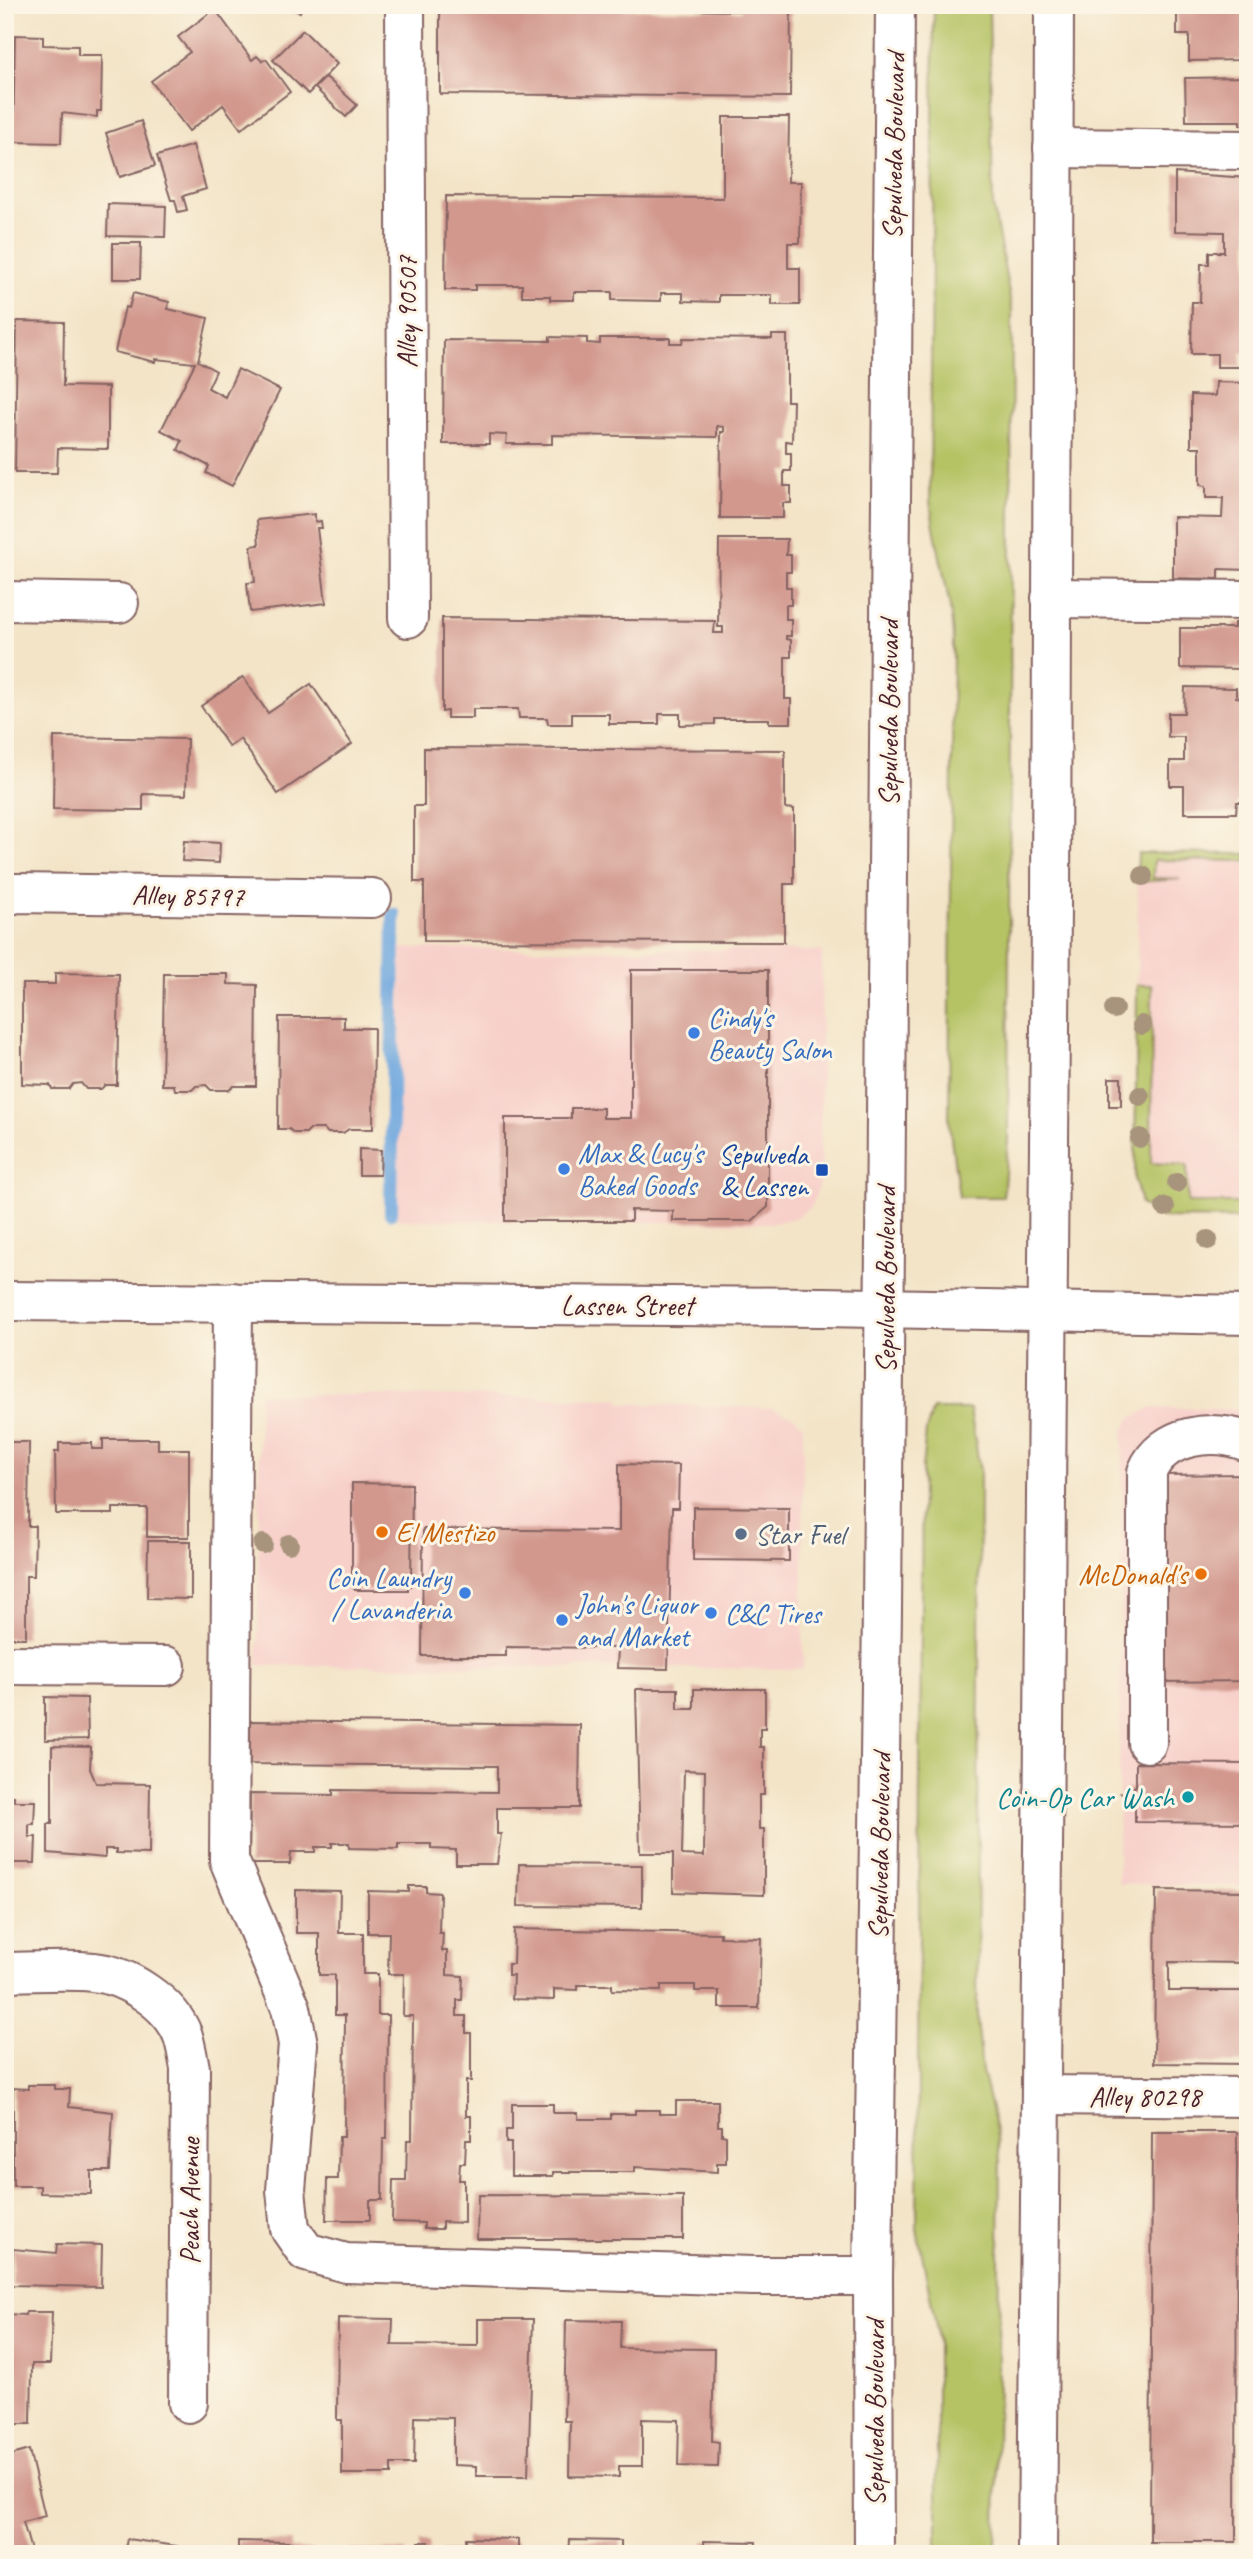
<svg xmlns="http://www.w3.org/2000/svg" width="1253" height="2559" font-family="Caveat,sans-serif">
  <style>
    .built { fill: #f7d0ca }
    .green { fill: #b5c365; stroke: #807148; stroke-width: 2 }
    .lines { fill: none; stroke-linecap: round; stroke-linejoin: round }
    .stream { stroke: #6fa7de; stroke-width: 14 }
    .building { fill: #d2988e; fill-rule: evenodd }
    .minor-casing { stroke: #856462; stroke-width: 42 }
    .major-casing { stroke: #856462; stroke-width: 42 }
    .minor { stroke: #fff; stroke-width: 38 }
    .major { stroke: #fff; stroke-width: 38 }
    .tree { fill: #a8937b }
    .shop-dot { fill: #3f7fe0; stroke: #fcf5e5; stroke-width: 2.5 }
    .transit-dot { fill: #1a4fb4; stroke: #fcf5e5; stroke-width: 2.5 }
    .food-dot { fill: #e8710a; stroke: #fcf5e5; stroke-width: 2.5 }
    .service-dot { fill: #5c6f8a; stroke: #fcf5e5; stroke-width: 2.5 }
    .culture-dot { fill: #0f9aa8; stroke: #fcf5e5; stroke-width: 2.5 }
    .labels { text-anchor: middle; stroke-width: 6; stroke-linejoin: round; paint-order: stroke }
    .street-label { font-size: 28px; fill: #4a1f2b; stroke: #fcf5e5 }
    .shop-label { font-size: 28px; fill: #366cbe; stroke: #fcf5e5; text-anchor: start }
    .transit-label { font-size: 28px; fill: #164399; stroke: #fcf5e5; text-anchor: end }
    .food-label { font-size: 28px; fill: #c56008; stroke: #fcf5e5; text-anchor: start }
    .service-label { font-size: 28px; fill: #4e5e75; stroke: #fcf5e5; text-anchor: start }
    .culture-label { font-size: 28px; fill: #0d838f; stroke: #fcf5e5; text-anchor: end }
  </style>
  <rect width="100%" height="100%" fill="#fcf5e5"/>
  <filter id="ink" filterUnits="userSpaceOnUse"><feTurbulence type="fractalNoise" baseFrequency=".0143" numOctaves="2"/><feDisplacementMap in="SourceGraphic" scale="14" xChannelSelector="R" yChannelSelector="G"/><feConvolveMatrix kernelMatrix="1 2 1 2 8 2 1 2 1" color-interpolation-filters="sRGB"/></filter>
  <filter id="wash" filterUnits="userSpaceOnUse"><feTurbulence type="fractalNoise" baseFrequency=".00686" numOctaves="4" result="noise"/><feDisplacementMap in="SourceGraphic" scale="28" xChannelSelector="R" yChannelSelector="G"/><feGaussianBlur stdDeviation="1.57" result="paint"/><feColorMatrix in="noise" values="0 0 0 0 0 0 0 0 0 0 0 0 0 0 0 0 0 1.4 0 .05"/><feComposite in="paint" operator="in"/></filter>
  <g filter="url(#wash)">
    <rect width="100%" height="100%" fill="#f3e4c7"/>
    <!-- built -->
    <g class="built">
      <polygon points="1138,853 1248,854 1248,1219 1163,1218 1141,1204 1136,1192"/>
      <polygon points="401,948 822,951 820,1182 812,1206 795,1218 774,1223 398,1220"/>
      <polygon points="259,1394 620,1398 620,1403 772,1408 794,1417 803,1425 803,1669 258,1665"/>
      <polygon points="1152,1408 1248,1409 1248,1886 1118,1884 1123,1432 1131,1418"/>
    </g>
    <!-- green -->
    <g class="green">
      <path d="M934,5H989L993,206L1012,309L1008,1139L1003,1197H959L949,1123L953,642C952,594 935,548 930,500Z"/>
      <polygon points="1138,853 1248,854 1248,861 1154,860 1153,878 1180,879 1137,882"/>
      <polygon points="1137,985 1152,985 1151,1163 1187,1165 1188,1203 1248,1203 1248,1219 1163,1218 1141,1204 1135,1180"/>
      <polygon points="933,1409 970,1409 980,1471 977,2019 982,2071 996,2130 1000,2161 996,2554 937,2554 937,2331 917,2229 922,1468 926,1431"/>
    </g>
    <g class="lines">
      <!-- stream -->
      <polyline class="stream" points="391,1213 394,915"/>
    </g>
    <g id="blocks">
      <!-- building -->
      <g class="building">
        <polygon points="276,5 302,5 300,12"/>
        <polygon points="440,5 572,5 572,8 741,11 741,5 791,5 790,97 440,94"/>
        <polygon points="1189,5 1248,5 1248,51 1241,52 1241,60 1189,61 1189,35 1177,35 1177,11 1189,11"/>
        <polygon points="215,9 252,60 257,56 262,61 266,59 290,92 241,129 223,105 189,131 151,81 190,52 178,37"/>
        <polygon points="303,30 337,64 308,94 273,60"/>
        <polygon points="15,35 43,36 43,45 78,46 78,55 102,55 101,111 97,111 97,117 62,113 61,143 13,142"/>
        <polygon points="326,77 357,105 346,117 315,88"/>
        <polygon points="1248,77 1248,125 1240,125 1240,121 1186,121 1185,78"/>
        <polygon points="723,117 789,117 788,182 801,182 800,243 788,243 788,268 800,268 800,305 772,305 772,295 719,295 719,302 683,301 683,293 661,293 661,301 612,300 612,292 574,292 574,300 550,300 550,296 522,296 522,285 475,285 475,290 445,290 446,196 723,198"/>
        <polygon points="141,121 155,166 120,177 106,133"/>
        <polygon points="193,145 206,189 183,196 187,210 178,212 175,200 171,200 157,156"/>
        <polygon points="1175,173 1248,178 1248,353 1241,353 1241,367 1217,367 1217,354 1191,354 1192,302 1200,302 1201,264 1209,264 1209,252 1224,252 1224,232 1175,231"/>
        <polygon points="108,204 166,206 165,237 107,236"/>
        <polygon points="113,243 141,243 140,279 113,279"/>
        <polygon points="133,293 169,302 168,309 208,318 198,361 216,371 208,388 225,397 238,369 280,390 232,486 206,473 209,466 178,450 182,441 161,430 195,363 156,359 155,362 115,352 125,307 129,308"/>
        <polygon points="17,321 64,322 63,386 108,387 108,449 58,448 57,473 15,473"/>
        <polygon points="772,335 787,335 787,401 793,401 792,442 786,441 786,453 791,453 791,471 784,471 784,486 791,486 791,503 783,503 783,518 720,518 721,432 724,432 724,427 717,426 717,437 552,435 552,444 506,444 507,435 489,434 489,444 443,444 444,340 550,341 550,337 587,338 587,343 600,344 600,338 670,338 670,343 682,343 683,338 772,339"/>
        <polygon points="1216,382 1242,383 1242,396 1248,396 1248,570 1219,569 1219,579 1173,578 1173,517 1222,518 1223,498 1206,498 1206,486 1200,485 1200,447 1191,447 1191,395 1215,396"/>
        <polygon points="315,514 315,522 321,521 322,528 317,528 326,603 250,612 247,583 255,582 251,546 259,545 257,520"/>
        <polygon points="719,539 787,539 786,555 791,555 791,572 786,572 786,587 791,587 791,605 786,605 786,619 791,619 791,636 786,636 786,639 791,640 791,657 785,657 785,699 791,699 791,723 769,723 769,719 715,719 715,724 680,725 680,714 659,714 659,724 609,724 609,714 572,714 572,724 548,724 547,718 519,718 518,709 473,709 473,718 447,718 447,711 442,712 442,618 715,621 714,633 723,633 723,627 718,627"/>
        <polygon points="1234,623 1248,623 1248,669 1180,668 1180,628 1234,628"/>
        <polygon points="243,677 268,713 311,684 352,744 278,794 240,739 229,747 201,706"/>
        <polygon points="1185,687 1236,688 1236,697 1248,698 1248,802 1237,802 1236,813 1184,813 1184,786 1170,786 1170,761 1184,761 1184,737 1168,737 1168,713 1184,713"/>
        <polygon points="54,737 187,739 186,795 143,794 143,810 53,809"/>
        <polygon points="424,748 785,750 785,808 794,809 794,884 784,884 784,942 424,941 424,882 414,882 414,806 424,806"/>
        <polygon points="184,841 220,843 219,863 182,861"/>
        <polygon points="631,970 768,970 768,1207 752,1221 673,1221 673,1211 631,1210 631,1221 505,1221 505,1118 571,1118 571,1108 603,1108 603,1118 631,1118"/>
        <polygon points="55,973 119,974 117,1085 105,1085 101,1089 86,1089 81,1083 73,1084 69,1089 52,1089 50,1085 22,1084 22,984 55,984"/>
        <polygon points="164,974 228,974 228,984 257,985 256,1086 233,1086 229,1090 211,1090 206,1085 196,1086 192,1090 175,1090 174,1085 162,1085"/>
        <polygon points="279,1017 344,1017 344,1028 374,1028 373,1129 349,1129 343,1133 328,1133 324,1129 310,1129 306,1133 294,1133 289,1129 278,1129"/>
        <rect x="1109" y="1078" width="12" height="28"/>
        <polygon points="359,1149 381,1150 380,1175 359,1175"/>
        <polygon points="103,1439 158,1439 158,1449 189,1449 189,1537 147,1537 147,1508 113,1508 113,1514 56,1514 55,1452 59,1452 59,1443 92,1443 92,1449 103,1449"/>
        <polygon points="5,1442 29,1442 28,1526 35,1526 34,1576 26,1576 26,1638 5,1638"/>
        <polygon points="619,1464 679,1465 678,1508 672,1508 668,1669 617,1668 618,1648 506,1647 506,1656 422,1656 423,1529 619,1531"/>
        <polygon points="1248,1474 1248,1681 1158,1682 1159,1475"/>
        <polygon points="352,1483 412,1484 411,1586 408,1586 408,1590 355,1590 352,1586"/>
        <polygon points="693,1507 789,1508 789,1561 693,1560"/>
        <polygon points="148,1541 191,1541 191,1599 147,1598"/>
        <path d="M636,1689H678V1709H694V1689H765V1729H760V1747H764V1795H759V1829H764V1895L673,1892V1853H640ZM684,1770L705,1771L704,1856L682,1855Z"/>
        <polygon points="45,1697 87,1698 88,1739 45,1740"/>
        <polygon points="250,1721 580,1725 579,1808 497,1808 497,1834 501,1834 497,1864 456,1864 456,1850 431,1849 431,1844 398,1844 398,1849 349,1848 349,1843 332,1843 332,1847 315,1847 315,1852 291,1852 290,1864 249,1864 250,1794 333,1795 333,1790 497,1792 497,1766 250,1764"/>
        <polygon points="52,1746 91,1747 90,1769 96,1783 150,1784 149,1854 116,1853 116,1849 105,1849 105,1858 48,1853 48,1824 52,1824"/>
        <polygon points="1136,1763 1248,1764 1248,1823 1135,1822 1135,1801 1121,1793 1136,1786"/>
        <polygon points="5,1796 14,1796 14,1801 35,1801 34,1824 29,1824 29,1837 36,1837 35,1863 5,1863"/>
        <polygon points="519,1864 642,1865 642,1907 518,1906"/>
        <polygon points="409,1886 426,1886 426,1892 440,1893 439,1933 443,1933 442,1951 447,1951 447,1975 463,1976 462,2000 457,2000 457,2016 466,2016 466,2033 471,2033 471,2081 466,2081 466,2116 471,2116 471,2140 466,2140 465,2163 460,2163 459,2180 464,2180 464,2223 442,2222 442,2229 424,2229 424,2223 392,2222 393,2180 406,2180 407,2140 412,2140 413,2016 403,2016 404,1974 388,1974 389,1933 368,1933 368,1891 409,1892"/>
        <polygon points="296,1890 340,1891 339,1933 363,1933 363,1974 378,1974 378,2015 388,2015 387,2139 383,2139 382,2200 370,2200 370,2220 326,2220 327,2179 338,2179 339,2137 344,2137 345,2015 335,2015 335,1975 319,1975 319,1933 296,1933"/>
        <polygon points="1156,1890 1248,1891 1248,1963 1169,1962 1169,1991 1248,1991 1248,2064 1154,2063"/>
        <polygon points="514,1929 720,1933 720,1937 761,1938 759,2008 719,2008 719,1991 695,1991 695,1985 661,1985 661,1991 612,1990 612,1985 578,1985 578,1990 554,1989 554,2000 512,1999 513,1975 508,1975 508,1964 513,1964"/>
        <polygon points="28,2085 55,2085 55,2089 70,2089 69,2107 113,2112 110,2171 91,2171 91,2194 40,2193 40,2186 13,2186 13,2088 28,2089"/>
        <polygon points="676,2101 718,2101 718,2126 722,2126 722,2135 726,2136 726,2163 717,2163 717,2172 635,2167 635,2172 553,2172 553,2176 511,2176 511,2143 506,2143 506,2130 512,2130 512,2104 553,2104 553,2113 578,2113 578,2119 611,2119 611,2114 635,2114 635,2110 659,2110 659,2114 676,2114"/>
        <polygon points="1152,2132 1237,2132 1236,2542 1150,2542"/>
        <polygon points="478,2195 683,2196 683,2239 477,2239"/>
        <polygon points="57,2244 102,2245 101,2287 12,2285 13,2249 56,2253"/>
        <polygon points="26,2312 52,2312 50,2364 32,2364 31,2424 5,2424 5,2314 25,2315"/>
        <polygon points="338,2318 393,2319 392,2345 478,2346 478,2319 533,2319 528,2476 476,2476 476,2466 453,2465 453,2418 415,2417 414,2464 391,2464 391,2474 342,2474 342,2420 337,2420"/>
        <polygon points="566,2320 621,2321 620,2348 714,2349 712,2441 719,2442 718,2467 678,2466 679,2420 642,2419 642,2466 619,2466 619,2477 569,2476 570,2421 564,2421"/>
        <polygon points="29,2450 45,2516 23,2522 32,2554 5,2554 5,2457"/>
        <polygon points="466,2538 518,2539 518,2554 442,2554 442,2551 466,2551"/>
        <polygon points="127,2539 177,2546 176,2554 124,2554"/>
        <polygon points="570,2540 621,2541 621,2554 569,2554"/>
        <polygon points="238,2541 291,2542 291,2549 313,2550 313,2554 238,2554"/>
        <polygon points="704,2541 756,2542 755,2554 704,2554"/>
        <polygon points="419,2542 429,2542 428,2554 419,2554"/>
        <polygon points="63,2549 87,2552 87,2554 62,2554"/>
        <polygon points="350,2550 406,2551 406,2554 350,2554"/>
      </g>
    </g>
  </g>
  <g filter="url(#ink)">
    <use href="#blocks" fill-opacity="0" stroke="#856462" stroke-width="2"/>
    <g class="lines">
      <defs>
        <g id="minor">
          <polyline points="405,5 408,618"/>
          <polyline points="1053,148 1248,150"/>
          <polyline points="1051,598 1248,600"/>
          <polyline points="5,601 119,603"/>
          <polyline points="5,897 16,893 372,898"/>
          <polyline points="233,1302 229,1860 291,2008 298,2044 286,2190 290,2229 306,2252 346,2263 753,2276 873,2276"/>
          <polyline points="5,1665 166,1666"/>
          <path d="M1147,1743V1472C1162,1434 1213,1428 1248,1442"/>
          <path d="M5,1972C34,1972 64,1969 93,1972C127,1975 171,2003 183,2036C186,2046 188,2058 190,2068L188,2403"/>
          <polyline points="1042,2095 1248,2097"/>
        </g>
        <g id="major">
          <polyline points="5,1301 822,1307 1248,1315"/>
          <polyline points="874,2554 873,2276 882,1610 895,5"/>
          <polyline points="1037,2554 1051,909 1054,5"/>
        </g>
      </defs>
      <!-- minor casing -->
      <use href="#minor" class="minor-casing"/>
      <!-- major casing -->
      <use href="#major" class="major-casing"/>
      <!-- minor -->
      <use href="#minor" class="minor"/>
      <!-- major -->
      <use href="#major" class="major"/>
    </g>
    <!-- trees -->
    <g class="tree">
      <circle cx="1143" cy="876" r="10"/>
      <circle cx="1114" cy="1009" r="10"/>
      <circle cx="1142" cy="1025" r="10"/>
      <circle cx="1140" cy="1096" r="10"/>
      <circle cx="1140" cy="1138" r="10"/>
      <circle cx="1177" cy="1183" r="10"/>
      <circle cx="1165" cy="1207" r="10"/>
      <circle cx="1208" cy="1240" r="10"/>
      <circle cx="263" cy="1544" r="10"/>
      <circle cx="289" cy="1544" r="10"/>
    </g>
  </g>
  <!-- markers -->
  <g class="shop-dot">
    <circle cx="694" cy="1033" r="7"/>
    <circle cx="564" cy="1169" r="7"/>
    <circle cx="465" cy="1593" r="7"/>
    <circle cx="711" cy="1613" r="7"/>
    <circle cx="562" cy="1620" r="7"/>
  </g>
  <rect class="transit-dot" x="815" y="1163" width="14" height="14" rx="3.5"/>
  <g class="food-dot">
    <circle cx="382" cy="1532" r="7"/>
    <circle cx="1201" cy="1574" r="7"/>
  </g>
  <circle class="service-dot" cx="741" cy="1534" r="7"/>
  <circle class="culture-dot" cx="1188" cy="1797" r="7"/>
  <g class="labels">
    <!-- street labels -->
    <g class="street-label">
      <text transform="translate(893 146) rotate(-89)" y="10">Sepulveda Boulevard</text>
      <text transform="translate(406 312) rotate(-90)" y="10">Alley 90507</text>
      <text transform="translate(888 713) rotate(-90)" y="10">Sepulveda Boulevard</text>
      <text transform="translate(188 895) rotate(1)" y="10">Alley 85797</text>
      <text transform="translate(885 1280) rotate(-90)" y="10">Sepulveda Boulevard</text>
      <text x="627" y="1315">Lassen Street</text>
      <text transform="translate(879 1846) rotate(-89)" y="10">Sepulveda Boulevard</text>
      <text x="1145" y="2106">Alley 80298</text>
      <text transform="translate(189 2201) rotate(-90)" y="10">Peach Avenue</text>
      <text transform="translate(874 2413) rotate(-90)" y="10">Sepulveda Boulevard</text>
    </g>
    <!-- shop labels -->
    <g class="shop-label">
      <text x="708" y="1027">Cindy's<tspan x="708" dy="32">Beauty Salon</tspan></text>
      <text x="578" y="1163">Max &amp; Lucy's<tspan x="578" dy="32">Baked Goods</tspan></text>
      <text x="451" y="1587" text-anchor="end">Coin Laundry<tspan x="451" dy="32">/ Lavanderia</tspan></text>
      <text x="576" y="1614">John's Liquor<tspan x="576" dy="32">and Market</tspan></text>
      <text x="725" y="1623">C&amp;C Tires</text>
    </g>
    <!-- transit labels -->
    <g class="transit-label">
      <text x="808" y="1164">Sepulveda<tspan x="808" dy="32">&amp; Lassen</tspan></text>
    </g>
    <!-- food labels -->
    <g class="food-label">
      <text x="396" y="1542">El Mestizo</text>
      <text x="1187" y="1584" text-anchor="end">McDonald's</text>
    </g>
    <!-- service labels -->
    <g class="service-label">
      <text x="755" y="1544">Star Fuel</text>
    </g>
    <!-- culture labels -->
    <g class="culture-label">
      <text x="1174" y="1807">Coin-Op Car Wash</text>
    </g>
  </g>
  <!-- margin -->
  <rect width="1253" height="2559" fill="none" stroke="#fcf5e5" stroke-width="28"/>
</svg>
